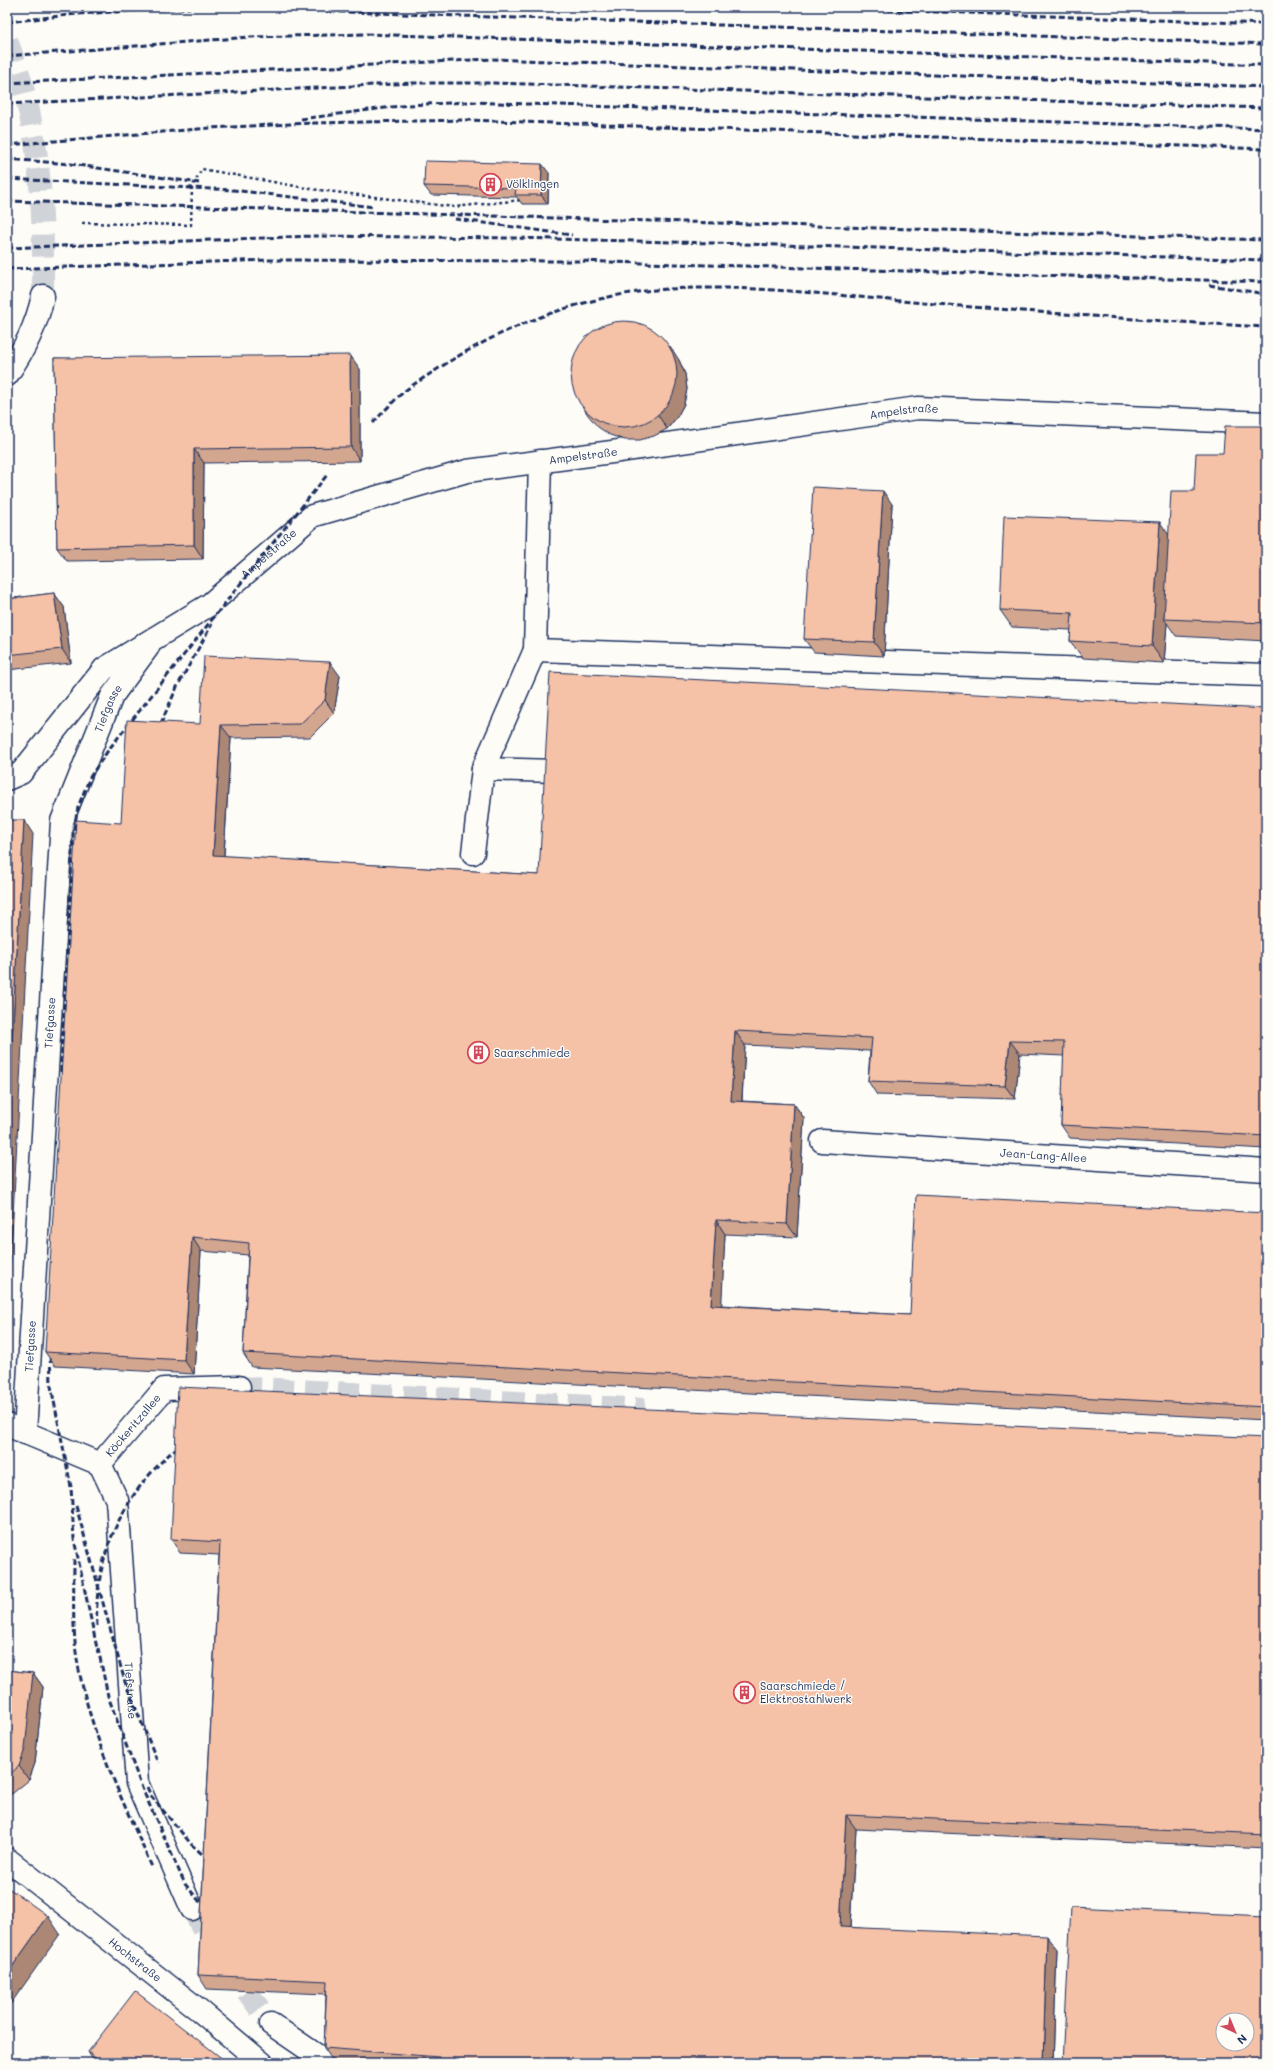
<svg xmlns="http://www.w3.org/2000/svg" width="1273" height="2070" font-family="Mali,sans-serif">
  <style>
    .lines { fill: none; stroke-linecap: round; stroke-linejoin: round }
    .minor-tunnel { stroke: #d0d3d8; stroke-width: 22; stroke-dasharray: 22 11; stroke-linecap: butt }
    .major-tunnel { stroke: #d0d3d8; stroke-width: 22; stroke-dasharray: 22 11; stroke-linecap: butt }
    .minor-casing { stroke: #1b2f5e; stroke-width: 25 }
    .major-casing { stroke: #1b2f5e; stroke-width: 25 }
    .path { stroke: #1b2f5e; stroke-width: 2.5; stroke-dasharray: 3 3; stroke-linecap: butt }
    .minor { stroke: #fdfcf7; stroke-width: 22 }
    .major { stroke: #fdfcf7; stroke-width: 22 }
    .rail { stroke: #1b2f5e; stroke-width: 3; stroke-dasharray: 6 3; stroke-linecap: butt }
    .wall { fill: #d3a690; stroke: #1b2f5e }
    .shaded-wall { fill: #ac8775; stroke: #1b2f5e }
    .building { fill: #f5c1a7; stroke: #1b2f5e; fill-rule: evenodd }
    .labels { text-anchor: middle; stroke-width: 3; stroke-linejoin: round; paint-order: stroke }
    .poi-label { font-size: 11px; fill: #1b2f5e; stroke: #fdfcf7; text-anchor: start }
    .street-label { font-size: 11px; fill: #1b2f5e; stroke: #fdfcf7 }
  </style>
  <rect width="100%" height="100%" fill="#fdfcf7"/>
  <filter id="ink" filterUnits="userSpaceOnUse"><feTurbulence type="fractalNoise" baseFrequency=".025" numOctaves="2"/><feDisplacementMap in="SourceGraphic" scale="8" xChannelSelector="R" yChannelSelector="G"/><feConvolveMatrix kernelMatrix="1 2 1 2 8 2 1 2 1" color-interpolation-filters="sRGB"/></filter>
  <g filter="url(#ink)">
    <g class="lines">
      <!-- minor-tunnel -->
      <g class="minor-tunnel">
        <polyline points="239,1387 645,1409"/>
        <polyline points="192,1909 209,1940 271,2024"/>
      </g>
      <!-- major-tunnel -->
      <path class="major-tunnel" d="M7,41C41,123 44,208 43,296"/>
      <defs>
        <g id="minor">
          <polyline points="540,461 535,650 1266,675"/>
          <polyline points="483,769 555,771"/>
          <path id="s1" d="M7,779L21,773L104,669L209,605L312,516L467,471L612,452L918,408L1266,423"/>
          <polyline points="473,853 483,769 535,650"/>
          <path id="s2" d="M822,1141L1266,1170"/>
          <polyline points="7,1425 100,1464"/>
          <path id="s3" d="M25,1433L62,821L112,696L148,647"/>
          <path id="s4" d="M100,1464L117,1500L137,1783L192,1909"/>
          <path id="s5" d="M100,1464L164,1389L239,1387"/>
          <path id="s6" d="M7,1859L199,2010L262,2063"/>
          <polyline points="271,2024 328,2063"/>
        </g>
        <path id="major" d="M7,375C25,348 36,327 43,296"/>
      </defs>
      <!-- minor casing -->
      <use href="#minor" class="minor-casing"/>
      <!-- major casing -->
      <use href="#major" class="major-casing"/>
      <!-- path -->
      <polyline class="path" points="82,223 191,225 192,187 202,169 311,189 454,207 522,200"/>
      <!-- minor -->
      <use href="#minor" class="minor"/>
      <!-- major -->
      <use href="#major" class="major"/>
      <!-- rail -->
      <g class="rail">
        <polyline points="807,7 1266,24"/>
        <polyline points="63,10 79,7"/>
        <polyline points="7,22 77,14 203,7 1266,44"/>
        <polyline points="7,56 250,37 366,34 1266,65"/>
        <polyline points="7,83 492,59 1266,87"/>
        <polyline points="7,104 413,83 494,83 1266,108"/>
        <polyline points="301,119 408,105 469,102 1266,129"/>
        <polyline points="7,145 210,128 312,123 468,120 1266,149"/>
        <polyline points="7,159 71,164 199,183"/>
        <polyline points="7,179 233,190 374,207"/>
        <polyline points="7,201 1266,240"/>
        <polyline points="455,219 572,235"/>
        <polyline points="7,248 313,236 513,238 713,243 1266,260"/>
        <polyline points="7,269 269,260 578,261 1266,282"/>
        <polyline points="1209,285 1266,294"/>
        <path d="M373,423C381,414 390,405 399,396C409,387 422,379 433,372C500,327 588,293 669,289C757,284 847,297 935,304C1045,313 1155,321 1266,327"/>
        <polyline points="157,732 177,687 212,624"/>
        <polyline points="61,1072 73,833 78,807 90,777 109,749 327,475"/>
        <polyline points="50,1348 51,1386 71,1487 74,1539 98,1653"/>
        <polyline points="76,1506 125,1682 158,1763"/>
        <path d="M74,1559C74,1592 72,1626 77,1659C89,1731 122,1800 152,1867"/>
        <path d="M97,1626C93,1553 127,1486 184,1442"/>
        <polyline points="98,1648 108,1696 142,1788 185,1884 210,1914"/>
        <polyline points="147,1787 151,1796 192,1845 212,1863"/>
      </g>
    </g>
    <!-- wall -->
    <g class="wall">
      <polygon points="549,173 548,204 522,204 517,197 431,195 424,186"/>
      <polygon points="54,358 360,369 360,461 204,463 203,559 67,561 57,548"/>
      <polygon points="679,360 685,374 687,389 684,404 677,417 667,429 654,436 640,440 625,440 610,435 598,427 588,415 579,401"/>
      <polygon points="1266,426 1266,641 1176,636 1167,623 1164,663 1083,658 1070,641 1071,630 1012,627 1000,610 1168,535 1223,453"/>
      <polygon points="892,504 884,656 814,652 804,639"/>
      <polygon points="54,593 64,607 71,663 7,670 7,599"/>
      <polygon points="340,676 334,713 310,737 231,738 224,856 539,875 1266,709 1266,1149 1070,1138 1061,1125 1064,1056 1020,1054 1015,1099 877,1095 868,1081 870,1051 745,1045 742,1101 794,1104 804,1118 797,1237 725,1234 721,1305 910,1315 1266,1213 1266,1420 252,1367 243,1353 248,1255 201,1251 194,1374 55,1366 45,1352 121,823 200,724"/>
      <polygon points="1266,1438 1266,1848 856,1829 850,1927 1057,1949 1053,2063 356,2063 333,2061 324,2048 326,1994 207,1989 198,1975 219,1555 180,1553 171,1539"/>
      <polygon points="7,1670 33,1673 43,1687 35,1763 29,1780 13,1793 7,1796"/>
      <polygon points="88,2052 228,2063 95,2063"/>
    </g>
    <!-- shaded-wall -->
    <g class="shaded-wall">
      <polygon points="542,164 549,173 548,204 541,195"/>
      <polygon points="670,346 679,360 685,374 687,389 684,404 677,417 667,429 658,415"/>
      <polygon points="350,355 360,369 360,461 351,447"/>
      <polygon points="194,449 204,463 203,559 194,545"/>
      <polygon points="883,491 892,504 884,656 874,642"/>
      <polygon points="1160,522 1172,540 1164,619 1167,623 1164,663 1152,646"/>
      <polygon points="54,593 64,607 71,663 62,649"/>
      <polygon points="330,662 340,676 334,713 325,700"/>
      <polygon points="221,725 231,738 223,869 213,855"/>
      <polygon points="24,820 33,834 7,1330 7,1135"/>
      <polygon points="735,1031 745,1045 741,1114 731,1101"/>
      <polygon points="1010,1041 1020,1054 1015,1099 1005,1086"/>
      <polygon points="794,1104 804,1118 797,1237 787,1224"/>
      <polygon points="716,1220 725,1234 721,1319 711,1305"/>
      <polygon points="192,1237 201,1251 194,1374 184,1360"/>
      <polygon points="33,1673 43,1687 35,1763 29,1780 19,1766"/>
      <polygon points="846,1815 856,1829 849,1941 840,1927"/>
      <polygon points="48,1916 60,1934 7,2009 7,1974"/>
      <polygon points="1047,1936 1057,1949 1053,2063 1043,2063"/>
    </g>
    <!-- building -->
    <g class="building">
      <polygon points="425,161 542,164 541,195 515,195 516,188 424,186"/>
      <circle cx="624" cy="374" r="53"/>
      <polygon points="350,355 351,447 194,449 194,545 57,548 54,358"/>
      <polygon points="1225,426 1266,426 1266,623 1164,619 1171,491 1194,491 1196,453 1223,453"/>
      <polygon points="813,487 883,491 874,642 804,639"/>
      <polygon points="1004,516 1160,522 1152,646 1070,641 1072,613 1000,610"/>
      <polygon points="54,593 62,649 7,655 7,599"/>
      <polygon points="204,656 330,662 325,700 300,724 221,725 213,855 539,875 550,672 1266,709 1266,1136 1061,1125 1064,1042 1010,1041 1005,1086 868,1081 872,1038 735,1031 731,1101 794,1104 787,1224 716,1220 711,1305 910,1315 916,1195 1266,1213 1266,1407 243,1353 249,1243 192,1237 184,1360 45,1352 76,820 121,823 127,720 200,724"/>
      <polygon points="7,820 24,820 7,1135"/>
      <polygon points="178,1387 1266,1438 1266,1834 846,1815 840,1927 1047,1936 1043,2063 439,2063 439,2057 324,2048 327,1981 198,1975 220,1542 171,1539"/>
      <polygon points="7,1670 33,1673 25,1749 19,1766 7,1777"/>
      <polygon points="7,1887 48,1916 7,1974"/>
      <path d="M1071,1907L1266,1916V2063H1063ZM1223,2020H1247V2044H1223Z"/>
      <polygon points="135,1991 228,2063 102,2063 88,2052"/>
    </g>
  </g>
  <!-- icons -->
  <defs>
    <symbol id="building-ring" viewBox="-11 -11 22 22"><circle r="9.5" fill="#fdfcf7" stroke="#d1495b" stroke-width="1.5"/><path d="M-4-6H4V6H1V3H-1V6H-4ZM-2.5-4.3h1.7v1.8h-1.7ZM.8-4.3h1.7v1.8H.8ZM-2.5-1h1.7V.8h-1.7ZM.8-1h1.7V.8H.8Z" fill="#d1495b"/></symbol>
  </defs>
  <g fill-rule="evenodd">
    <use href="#building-ring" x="478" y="172" width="25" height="25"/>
    <use href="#building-ring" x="466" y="1040" width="25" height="25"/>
    <use href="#building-ring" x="732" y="1680" width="25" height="25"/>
  </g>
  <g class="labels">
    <!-- poi labels -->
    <g class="poi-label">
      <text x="506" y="188">Völklingen</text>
      <text x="494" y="1057">Saarschmiede</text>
      <text x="760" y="1690">Saarschmiede /<tspan x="760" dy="13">Elektrostahlwerk</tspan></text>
    </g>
    <!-- street labels -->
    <g class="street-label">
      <text dy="4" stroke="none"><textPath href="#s1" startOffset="1010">Ampelstraße</textPath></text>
      <text dy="4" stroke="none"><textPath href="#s1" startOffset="686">Ampelstraße</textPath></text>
      <text dy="4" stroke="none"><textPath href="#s1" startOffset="350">Ampelstraße</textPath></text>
      <text dy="4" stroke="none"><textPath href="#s3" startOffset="735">Tiefgasse</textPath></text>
      <text dy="4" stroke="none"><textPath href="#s3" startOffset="411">Tiefgasse</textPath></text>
      <text dy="4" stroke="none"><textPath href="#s2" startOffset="222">Jean-Lang-Allee</textPath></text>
      <text dy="4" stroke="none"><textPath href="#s3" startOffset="87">Tiefgasse</textPath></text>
      <text dy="4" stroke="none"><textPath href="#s5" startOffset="51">Köckeritzallee</textPath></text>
      <text dy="4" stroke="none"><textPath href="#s4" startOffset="231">Tiefstraße</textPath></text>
      <text dy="4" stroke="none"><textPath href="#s6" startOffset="163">Hochstraße</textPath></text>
    </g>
  </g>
  <!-- margin -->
  <rect width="1273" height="2070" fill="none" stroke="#fdfcf7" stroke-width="24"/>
  <rect x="12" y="12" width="1249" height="2046" fill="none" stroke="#1b2f5e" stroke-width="1.5" filter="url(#ink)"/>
  <!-- north arrow -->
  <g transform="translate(1235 2032) rotate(136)"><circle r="19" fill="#fdfcf7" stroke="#a3aaba"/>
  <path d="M0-3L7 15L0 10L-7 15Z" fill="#d1495b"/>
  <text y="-6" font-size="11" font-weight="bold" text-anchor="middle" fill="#1b2f5e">N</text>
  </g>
</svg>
